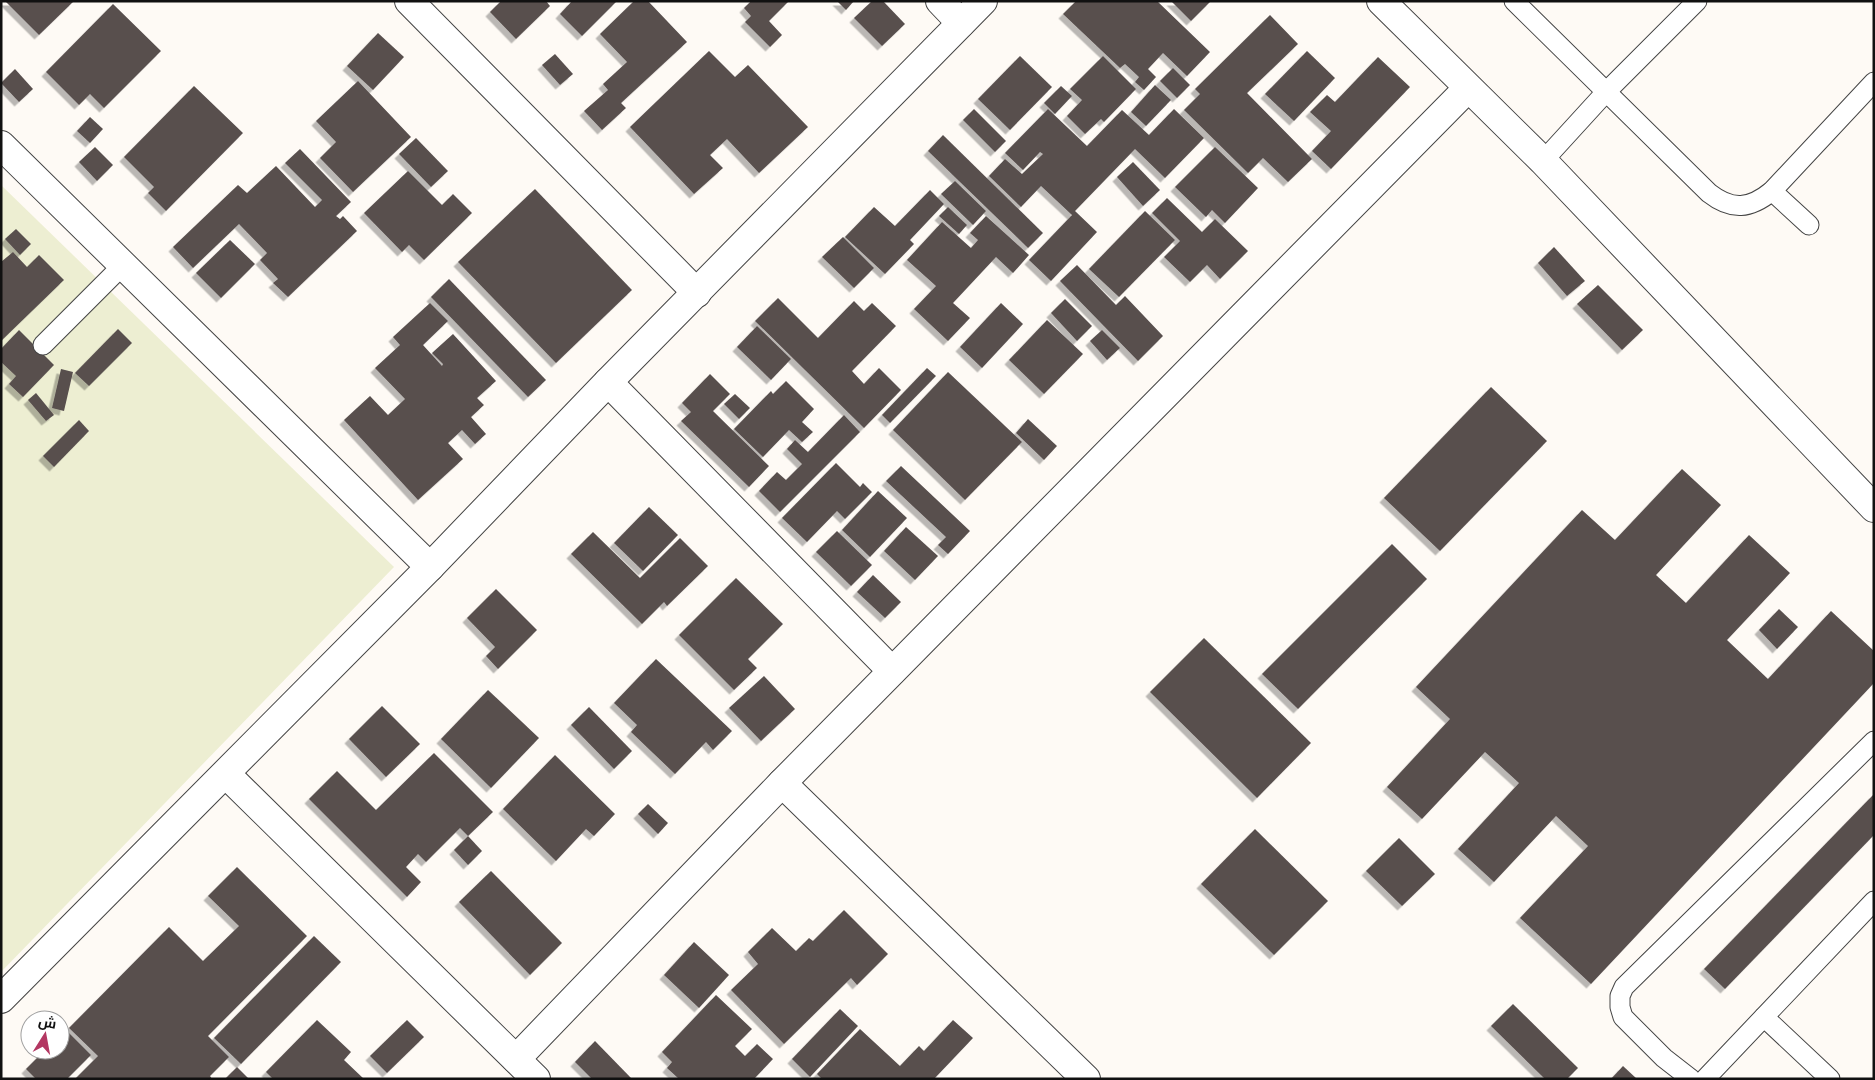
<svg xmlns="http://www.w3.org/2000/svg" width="1875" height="1080" font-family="'Roboto Serif',Cairo,serif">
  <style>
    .pitch { fill: #edeed2 }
    .building { fill: #584f4e; filter: url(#shadow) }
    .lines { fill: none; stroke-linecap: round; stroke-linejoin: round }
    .service-casing { stroke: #444; stroke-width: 21 }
    .minor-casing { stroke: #444; stroke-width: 30 }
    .service { stroke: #fff; stroke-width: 19 }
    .minor { stroke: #fff; stroke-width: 28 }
  </style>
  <defs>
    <filter id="shadow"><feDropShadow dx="-4.5" dy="4.5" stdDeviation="0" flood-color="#0004"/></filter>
  </defs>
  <rect width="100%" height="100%" fill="#fefaf5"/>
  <!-- pitch -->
  <polygon class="pitch" points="1,185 394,567 1,972"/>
  <!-- building -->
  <g class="building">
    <polygon points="5,1 74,1 39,35"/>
    <polygon points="501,1 546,1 550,6 516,39 490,12"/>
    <polygon points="572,1 617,1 582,36 560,14"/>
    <polygon points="634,1 648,1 687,42 621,103 626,108 602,130 584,111 608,90 603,84 627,62 600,34"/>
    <polygon points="751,1 789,1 769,21 782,35 770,47 745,22 751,16 744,8"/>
    <polygon points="837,1 854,1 846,10"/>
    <polygon points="872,1 883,1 905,24 882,46 854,18"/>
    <polygon points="1076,1 1157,1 1210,52 1187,76 1163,53 1148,69 1156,77 1144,90 1135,82 1139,77 1125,64 1120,68 1063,14"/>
    <polygon points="1171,1 1211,1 1191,21"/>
    <polygon points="113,4 161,51 104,108 90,94 79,105 46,72"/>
    <polygon points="1270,15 1298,44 1247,93 1312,159 1288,182 1263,158 1248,173 1184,110 1200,94 1195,89"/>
    <polygon points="378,33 404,57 373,90 347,66"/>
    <polygon points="709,51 735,77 748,65 808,127 759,173 727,139 710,155 723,168 694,194 630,127"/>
    <polygon points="1307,51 1335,78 1294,121 1265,94"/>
    <polygon points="555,54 573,74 560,85 542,65"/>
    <polygon points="1020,56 1052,87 1010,130 978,99"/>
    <polygon points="1103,56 1136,89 1104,122 1101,119 1085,134 1067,116 1082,100 1070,89"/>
    <polygon points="1378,57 1410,87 1331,169 1312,151 1331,131 1310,112 1327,95 1335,102"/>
    <polygon points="1173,68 1190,85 1177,98 1160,81"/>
    <polygon points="15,69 33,89 19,102 1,83"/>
    <polygon points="358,81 411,137 353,192 320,158 336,142 316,121"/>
    <polygon points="1155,85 1171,100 1146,126 1131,112"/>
    <polygon points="194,86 243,133 166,211 148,193 154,187 124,157"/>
    <polygon points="1061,86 1072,96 1055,114 1044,103"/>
    <polygon points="974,109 1006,141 995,152 963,120"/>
    <polygon points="1048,109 1087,146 1122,110 1149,135 1174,109 1204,138 1165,178 1135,149 1075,211 1097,232 1051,281 1029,260 1072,215 1041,186 1021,207 989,176 1005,159 1022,174 1043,154 1040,152 1023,170 1005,153"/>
    <polygon points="90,117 103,129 90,143 77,131"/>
    <polygon points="943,135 1043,233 1028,248 928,151"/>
    <polygon points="416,138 448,171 431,187 399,154"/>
    <polygon points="95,147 113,165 97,181 79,162"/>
    <polygon points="1215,147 1258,188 1225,223 1212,210 1206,217 1175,187"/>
    <polygon points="300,149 351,202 336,216 340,219 343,216 357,231 288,297 273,283 278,279 260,260 267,253 239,224 193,268 173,247 238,185 247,193 276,166 315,207 322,200 285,163"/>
    <polygon points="1133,162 1160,190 1143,206 1117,177"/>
    <polygon points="408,171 442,205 453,194 472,213 424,260 409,245 402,252 364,213"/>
    <polygon points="955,181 986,211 973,225 941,194"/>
    <polygon points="535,189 632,290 556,363 458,262"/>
    <polygon points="930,190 944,204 910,240 914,244 885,274 845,237 874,207 895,226"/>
    <polygon points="1167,198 1202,232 1215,219 1248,251 1220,279 1207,265 1190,282 1164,257 1180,241 1152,213"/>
    <polygon points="948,207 967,225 959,234 939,216"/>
    <polygon points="1145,211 1175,240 1119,297 1089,269"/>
    <polygon points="986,216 1029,255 1013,273 996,257 953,303 970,318 948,341 914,309 936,286 907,260 942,222 971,248 978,240 970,233"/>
    <polygon points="16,229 31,244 20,255 5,239"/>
    <polygon points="843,237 874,268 854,288 822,257"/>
    <polygon points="230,240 255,264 221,298 196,273"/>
    <polygon points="1554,247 1585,281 1567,296 1538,263"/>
    <polygon points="13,252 27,267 39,255 64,280 1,341 1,262"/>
    <polygon points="1077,265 1116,305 1125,296 1163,336 1138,361 1060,281"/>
    <polygon points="449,279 546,380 528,397 431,297"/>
    <polygon points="1598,285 1643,330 1622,350 1577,304"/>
    <polygon points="778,298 818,338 854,301 864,311 872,303 896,326 852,371 864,384 879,368 901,390 864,428 755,321"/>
    <polygon points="1065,299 1092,326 1077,341 1051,313"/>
    <polygon points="430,303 448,321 423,345 442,366 443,364 432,353 453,334 496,381 477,398 484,405 471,417 486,434 475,444 462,430 448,443 463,459 418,500 344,420 370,396 388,415 405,399 375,368 400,345 393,337"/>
    <polygon points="1001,303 1023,324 982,368 960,347"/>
    <polygon points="1047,320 1083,354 1044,394 1009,360"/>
    <polygon points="757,326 791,359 771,380 737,347"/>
    <polygon points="118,329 132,343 89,386 75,373"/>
    <polygon points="19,330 54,365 23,397 9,384 16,376 1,362 1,349"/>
    <polygon points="1102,330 1120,348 1107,360 1090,341"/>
    <polygon points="927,368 936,376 890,423 882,415"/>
    <polygon points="61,369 73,372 64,411 52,408"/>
    <polygon points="948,372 1022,442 965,500 893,430"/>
    <polygon points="710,374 730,394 713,411 769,466 749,487 681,421 691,412 682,403"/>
    <polygon points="786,381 814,409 802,422 813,432 802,442 789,430 763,457 734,429 771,391 773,394"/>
    <polygon points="1491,387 1547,441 1440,551 1384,498"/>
    <polygon points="36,393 54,415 46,421 28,400"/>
    <polygon points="735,394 750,408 739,419 724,404"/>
    <polygon points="844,415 860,432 780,512 759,491 777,472 786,480 802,464 787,449 795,440 808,452"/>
    <polygon points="1028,419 1057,446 1044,460 1016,433"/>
    <polygon points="79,420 89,431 54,467 43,456"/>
    <polygon points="836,463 860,487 863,483 872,492 845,519 837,511 807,542 782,518"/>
    <polygon points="901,466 970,531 948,554 938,545 946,537 886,481"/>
    <polygon points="1682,469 1721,505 1656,575 1686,603 1749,535 1790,573 1727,640 1768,679 1831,611 1874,651 1874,683 1591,984 1520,918 1588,846 1556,816 1494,882 1458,849 1519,783 1485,752 1422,819 1387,787 1450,719 1416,687 1582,510 1615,540"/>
    <polygon points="878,491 907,518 870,557 842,530"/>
    <polygon points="649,507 678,535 643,571 614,543"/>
    <polygon points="906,527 938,556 915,580 884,551"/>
    <polygon points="837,531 872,565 851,586 816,552"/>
    <polygon points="593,532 640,578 680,538 708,566 667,606 664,602 642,624 571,554"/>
    <polygon points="1392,544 1427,579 1298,709 1262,674"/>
    <polygon points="873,575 901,602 885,618 857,592"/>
    <polygon points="736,578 783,624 748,659 757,668 734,690 679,635"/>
    <polygon points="496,589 537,630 498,669 486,656 495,647 467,618"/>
    <polygon points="1779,609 1798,627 1777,649 1759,630"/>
    <polygon points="1204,638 1311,743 1257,798 1150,692"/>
    <polygon points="656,659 732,731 713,750 706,742 675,774 631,732 637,725 614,703"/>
    <polygon points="764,676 795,709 761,741 729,708"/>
    <polygon points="488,690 539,738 491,788 441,739"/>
    <polygon points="382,706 420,744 386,777 349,739"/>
    <polygon points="589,707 632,751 614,769 571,725"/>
    <polygon points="434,753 493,812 468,836 460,828 426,862 418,854 406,867 421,882 407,897 309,799 337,771 376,810"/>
    <polygon points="555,755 615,814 594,836 586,829 556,861 503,809"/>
    <polygon points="1874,794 1874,835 1725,989 1704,969"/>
    <polygon points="648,804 668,823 658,834 638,814"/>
    <polygon points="1255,829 1328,901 1274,955 1201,884"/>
    <polygon points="468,836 482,851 468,865 454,850"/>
    <polygon points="1399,838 1435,874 1402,906 1366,871"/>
    <polygon points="237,867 307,936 208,1036 229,1057 210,1076 212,1079 75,1079 98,1056 69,1028 169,927 203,961 239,926 208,896"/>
    <polygon points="491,871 562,943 530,975 459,902"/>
    <polygon points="844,910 888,954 857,985 851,978 784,1044 731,990 758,964 748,952 772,928 796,951 809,938 813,941"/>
    <polygon points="314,936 341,962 241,1064 214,1038"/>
    <polygon points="694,942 729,975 699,1008 664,975"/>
    <polygon points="716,995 752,1029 735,1046 745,1056 757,1044 773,1059 754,1079 679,1079 667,1068 672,1062 662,1052"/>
    <polygon points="1513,1004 1578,1068 1567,1079 1545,1079 1491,1026"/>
    <polygon points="840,1009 858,1026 810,1077 792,1059"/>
    <polygon points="317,1020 351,1052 344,1060 364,1079 273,1079 266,1072"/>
    <polygon points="407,1020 424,1037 387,1073 370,1056"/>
    <polygon points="953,1020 973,1038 934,1079 822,1079 817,1074 860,1029 900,1066 919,1046 924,1051"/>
    <polygon points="66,1030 91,1055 67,1079 36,1079 26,1069 45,1050 60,1050 60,1036"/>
    <polygon points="595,1041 632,1079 592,1079 575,1062"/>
    <polygon points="1623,1066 1637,1079 1611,1079"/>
    <polygon points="237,1067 249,1079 225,1079"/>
  </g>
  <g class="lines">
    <defs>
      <g id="service">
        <path d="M1514,1L1709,193C1732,211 1750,209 1772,191L1874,82"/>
        <polyline points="1543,161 1606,92 1697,1"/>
        <polyline points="1772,191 1809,225"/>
        <polyline points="43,345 123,265"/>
        <polyline points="1764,1017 1830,1079"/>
        <polyline points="1691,1079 1664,1058 1623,1017 1620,1007 1620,996 1624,987 1874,741"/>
        <polyline points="1705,1079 1874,901"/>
      </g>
      <g id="minor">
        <polyline points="409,1 697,293"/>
        <polyline points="940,1 961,23"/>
        <polyline points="1381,1 1543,161 1874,508"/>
        <polyline points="1,145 430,567"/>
        <polyline points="608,382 892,671"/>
        <polyline points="226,774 536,1079"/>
        <polyline points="782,783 1086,1079"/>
        <polyline points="1,999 430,567 608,382 983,1"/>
        <polyline points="516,1059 782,783 1468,88"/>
      </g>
    </defs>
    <!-- service casing -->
    <use href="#service" class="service-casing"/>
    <!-- minor casing -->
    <use href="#minor" class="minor-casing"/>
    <!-- service -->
    <use href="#service" class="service"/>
    <!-- minor -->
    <use href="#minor" class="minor"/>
  </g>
  <!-- border -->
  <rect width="1875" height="1080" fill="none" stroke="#111111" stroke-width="5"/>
  <!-- north arrow -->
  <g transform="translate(45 1035) rotate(11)"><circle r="24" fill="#ffffff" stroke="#a0a0a0"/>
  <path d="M0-4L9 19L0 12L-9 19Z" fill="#b33762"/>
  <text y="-8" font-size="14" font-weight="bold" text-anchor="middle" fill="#111111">ش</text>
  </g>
</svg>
